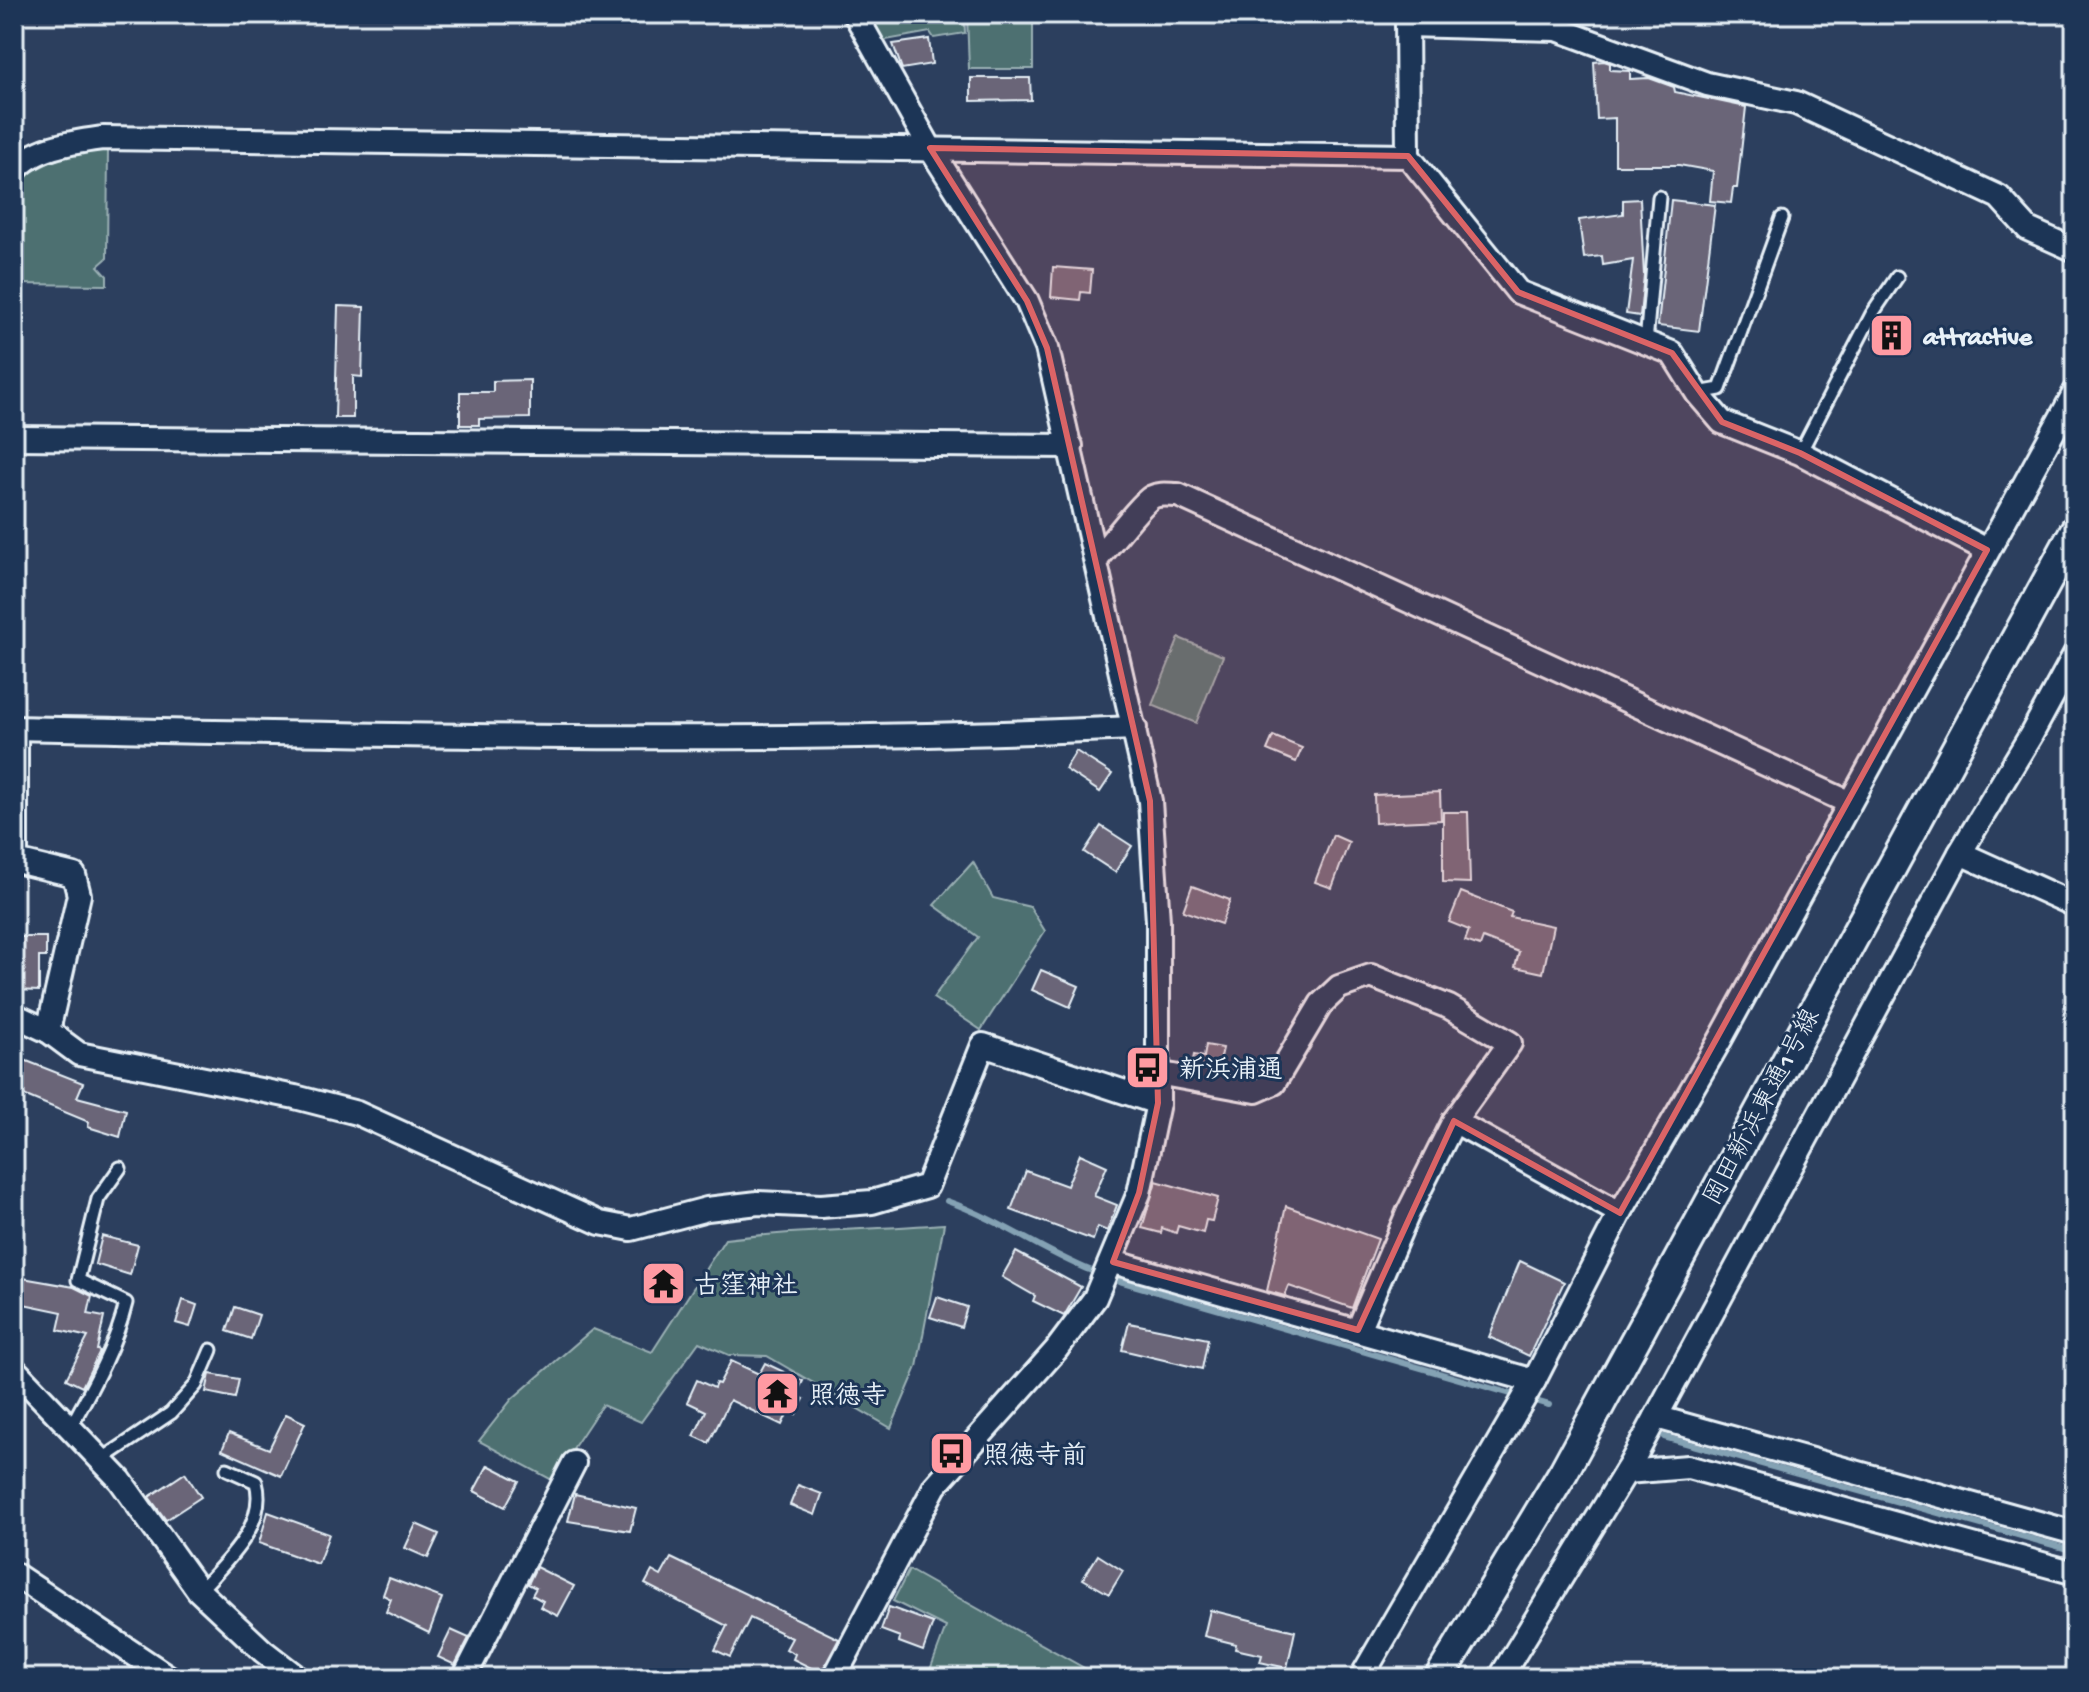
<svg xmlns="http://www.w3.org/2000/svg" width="2089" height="1692" font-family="'Gochi Hand','Klee One',sans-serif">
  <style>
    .green { fill: #4d6f71; stroke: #9ab0b4; stroke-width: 2 }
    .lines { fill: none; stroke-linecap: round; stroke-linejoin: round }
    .stream { stroke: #84a2b4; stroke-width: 6 }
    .building { fill: #6a6578; stroke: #e8f1f8; stroke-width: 2 }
    .service-casing { stroke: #e8f1f8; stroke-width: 17 }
    .minor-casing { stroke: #e8f1f8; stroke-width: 28 }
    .tertiary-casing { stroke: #e8f1f8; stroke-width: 34 }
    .service { stroke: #1d3557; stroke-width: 11 }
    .minor { stroke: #1d3557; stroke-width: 22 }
    .tertiary { stroke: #1d3557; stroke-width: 28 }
    .marked { fill: #db6466; fill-opacity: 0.2; stroke: #db6466; stroke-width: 6; stroke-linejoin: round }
    .labels { text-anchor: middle; stroke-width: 6; stroke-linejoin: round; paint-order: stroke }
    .poi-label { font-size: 26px; font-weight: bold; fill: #e8f1f8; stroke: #1d3557; text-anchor: start }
    .street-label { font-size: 26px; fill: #e8f1f8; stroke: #1d3557 }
  </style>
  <rect width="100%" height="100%" fill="#2c3f5e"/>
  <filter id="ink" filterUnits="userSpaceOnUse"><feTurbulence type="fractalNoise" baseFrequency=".0125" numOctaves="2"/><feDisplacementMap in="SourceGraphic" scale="16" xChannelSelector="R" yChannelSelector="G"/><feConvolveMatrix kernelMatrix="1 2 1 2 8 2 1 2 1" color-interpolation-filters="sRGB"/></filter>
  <g filter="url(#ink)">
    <!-- green -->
    <g class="green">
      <polygon points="867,14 964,14 965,33 934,38 930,32 881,41"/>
      <polygon points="967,14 1033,14 1033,69 969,69"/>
      <path d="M108,149L107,258L98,266L107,276V285L14,284L17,182C45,161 73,151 108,149Z"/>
      <polygon points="1179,638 1223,656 1196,723 1152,705"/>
      <polygon points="973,862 993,898 1030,907 1045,931 981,1030 933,998 978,937 934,905"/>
      <path d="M944,1224L917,1367L891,1428L767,1356L729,1355L699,1342L641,1422L602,1405L552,1480L479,1441L512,1399L593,1329L652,1352L725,1239C798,1230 870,1230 944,1224Z"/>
      <polygon points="909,1570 1102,1678 942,1678 930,1670 946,1627 893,1601"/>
    </g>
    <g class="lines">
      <!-- stream -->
      <g class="stream">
        <path d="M947,1201C1001,1220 1046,1254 1099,1274"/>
        <polyline points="1109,1278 1549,1405"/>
        <polyline points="1664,1437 2075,1551"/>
      </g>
    </g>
    <!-- building -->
    <g class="building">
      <polygon points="929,39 932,64 902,69 893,44"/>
      <polygon points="1604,61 1610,63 1610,70 1630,71 1630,79 1649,78 1674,87 1675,92 1746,107 1737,188 1733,188 1731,203 1710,201 1713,171 1679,165 1615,165 1615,118 1597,119 1594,62"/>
      <polygon points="971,78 1030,78 1031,100 971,101"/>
      <polygon points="1640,199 1644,275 1640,316 1626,314 1633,260 1603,265 1602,256 1584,258 1579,220 1623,214 1623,200"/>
      <polygon points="1671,200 1715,205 1699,331 1658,326"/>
      <polygon points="1053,267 1092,270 1090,293 1081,292 1080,300 1051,297"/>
      <polygon points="338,306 364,307 362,377 353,376 353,418 335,418"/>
      <polygon points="1882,316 1912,333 1902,353 1872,337"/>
      <polygon points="530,380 530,418 479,419 479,425 460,425 460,392 493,392 493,381"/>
      <polygon points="1273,736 1302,748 1296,762 1267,750"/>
      <polygon points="1076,751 1112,774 1100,792 1065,769"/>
      <polygon points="1440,792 1441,820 1375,823 1374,795"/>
      <polygon points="1443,812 1468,812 1470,883 1443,882"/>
      <polygon points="1101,826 1132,846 1115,872 1084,852"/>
      <polygon points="1333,835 1349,842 1332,888 1315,882"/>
      <polygon points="1192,886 1230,900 1221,924 1183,911"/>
      <polygon points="1461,892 1512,912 1510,917 1553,926 1543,973 1515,967 1519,952 1483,938 1480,946 1465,941 1469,930 1449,922"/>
      <polygon points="14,937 46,937 46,957 39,957 39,991 14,990"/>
      <polygon points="1041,970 1079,986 1070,1007 1032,990"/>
      <polygon points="1206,1045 1223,1048 1218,1070 1192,1065 1194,1055 1204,1057"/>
      <polygon points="14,1056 83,1083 77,1097 126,1110 120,1137 88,1127 89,1122 14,1091"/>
      <polygon points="1080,1154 1107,1166 1094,1196 1117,1205 1107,1231 1098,1227 1093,1240 1011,1210 1026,1171 1067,1186"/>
      <polygon points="1156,1181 1218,1198 1212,1221 1206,1220 1203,1233 1178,1226 1176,1233 1162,1228 1161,1233 1142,1228"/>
      <polygon points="1286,1206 1378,1239 1352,1308 1289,1286 1285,1296 1267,1291"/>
      <polygon points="102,1236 138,1245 130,1275 95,1264"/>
      <polygon points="1016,1252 1081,1287 1064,1316 1033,1301 1035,1296 1002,1277"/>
      <polygon points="1520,1261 1564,1282 1529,1356 1489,1337"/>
      <polygon points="17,1277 74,1287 92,1296 88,1314 104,1317 97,1350 100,1351 82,1387 66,1379 88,1337 58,1330 62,1312 14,1302"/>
      <polygon points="937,1297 967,1307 961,1327 930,1317"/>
      <polygon points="183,1300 197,1305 190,1327 176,1323"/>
      <polygon points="235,1307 259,1315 251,1339 227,1331"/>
      <polygon points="1129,1323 1208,1339 1202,1369 1122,1350"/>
      <polygon points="731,1361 759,1374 765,1363 803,1381 796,1395 804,1399 796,1414 789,1410 782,1425 730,1400 709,1443 694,1436 706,1411 687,1402 697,1380 714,1388 716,1383 719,1384"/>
      <polygon points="210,1374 239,1379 235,1398 206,1392"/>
      <polygon points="286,1414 305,1423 281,1476 222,1450 229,1433 269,1449"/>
      <polygon points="488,1465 519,1481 505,1507 474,1491"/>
      <polygon points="185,1473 201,1497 166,1520 149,1497"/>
      <polygon points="798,1485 822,1494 815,1515 790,1505"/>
      <polygon points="575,1494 636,1508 630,1531 568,1521"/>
      <polygon points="268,1512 329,1534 318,1564 259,1543"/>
      <polygon points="416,1524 439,1534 428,1558 405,1548"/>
      <polygon points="1098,1555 1123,1571 1109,1594 1083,1579"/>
      <polygon points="671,1558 839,1639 821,1673 793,1659 795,1654 786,1649 792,1638 750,1618 730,1657 715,1650 727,1626 645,1584 652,1571 661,1576"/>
      <polygon points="536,1567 574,1586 558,1616 540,1607 543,1601 532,1595 536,1588 528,1584"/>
      <polygon points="389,1578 442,1598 429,1633 386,1612 391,1599 383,1595"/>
      <polygon points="889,1607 933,1623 923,1651 899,1642 900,1637 881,1630"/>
      <polygon points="1210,1610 1295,1631 1287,1668 1260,1662 1262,1655 1235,1649 1236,1644 1204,1636"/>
      <polygon points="451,1630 469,1638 455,1665 438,1657"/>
    </g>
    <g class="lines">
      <defs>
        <g id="service">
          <polyline points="1646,343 1659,197"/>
          <polyline points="1698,393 1720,389 1782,218"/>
          <polyline points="1800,453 1872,314 1897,277"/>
          <path d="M70,1428C92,1388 115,1348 126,1303L78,1280L98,1199L120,1168"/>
          <polyline points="101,1460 171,1413 196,1385 211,1350"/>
          <path d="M199,1591C225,1563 268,1525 256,1482L227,1469"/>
        </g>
        <g id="minor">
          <polyline points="1407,14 1408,156"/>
          <polyline points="1407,25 1557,29 1707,84 1796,103 1999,197 2028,229 2075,250"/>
          <path d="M14,172C32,147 74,142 103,138L1408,156L1518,292L1672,353L1697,393L1722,422L1800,453L1987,550"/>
          <polyline points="14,438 1071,446"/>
          <path d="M1096,560C1108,547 1141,503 1152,497C1160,493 1169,495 1178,495L1848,802"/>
          <path d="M14,728C387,735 762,745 1135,728"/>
          <polyline points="1960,853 2075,905"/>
          <polyline points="14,1015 48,1031 79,895 74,875 16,861 16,728"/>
          <polyline points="48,1031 79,1054 295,1097 357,1113 600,1223 631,1229 707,1209 758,1203 821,1206 872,1202 927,1186 983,1045 1158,1103"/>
          <polyline points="1157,1073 1256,1091 1274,1083 1321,1004 1339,987 1371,976 1449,1007 1510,1043 1454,1121 1408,1213 1358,1330"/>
          <polyline points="1454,1121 1620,1213"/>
          <polyline points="1113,1262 1534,1381"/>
          <polyline points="14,1369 120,1480 199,1591 263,1651 298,1678"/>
          <polyline points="1656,1417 2075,1533"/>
          <polyline points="1626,1472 1688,1467 2075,1573"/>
          <polyline points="14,1574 170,1678"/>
          <polyline points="464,1678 574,1463"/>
          <polyline points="834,1678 935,1486 1056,1350 1095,1298 1139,1193 1158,1103 1158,921 1150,801 1047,348 1027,301 930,148 855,14"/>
          <polyline points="1361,1678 1534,1381 1620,1213 1719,1042 2075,392"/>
          <polyline points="1500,1678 1630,1465 1960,853 2031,735 2075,654"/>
        </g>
        <polyline id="tertiary" points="1439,1678 1564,1471 2075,530"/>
      </defs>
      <!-- service casing -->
      <use href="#service" class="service-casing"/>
      <!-- minor casing -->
      <use href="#minor" class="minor-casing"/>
      <!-- tertiary casing -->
      <use href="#tertiary" class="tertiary-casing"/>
      <!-- service -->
      <use href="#service" class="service"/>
      <!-- minor -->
      <use href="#minor" class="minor"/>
      <!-- tertiary -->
      <use href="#tertiary" class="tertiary"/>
    </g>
  </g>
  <!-- marked area -->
  <path class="marked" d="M930,148L1408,156L1518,292L1672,353L1722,422L1800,453L1987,550L1620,1213L1454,1121L1358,1330L1113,1262L1139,1193L1158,1103L1150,801L1047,348L1027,301Z"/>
  <!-- icons -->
  <defs>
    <symbol id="building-square" viewBox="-11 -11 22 22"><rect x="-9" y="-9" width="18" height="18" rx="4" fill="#ff9aa2" stroke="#1d3557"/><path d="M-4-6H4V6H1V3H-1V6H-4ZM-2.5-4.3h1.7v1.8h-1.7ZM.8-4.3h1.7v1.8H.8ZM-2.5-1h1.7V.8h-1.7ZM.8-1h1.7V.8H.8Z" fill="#111"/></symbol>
    <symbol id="bus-square" viewBox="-11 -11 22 22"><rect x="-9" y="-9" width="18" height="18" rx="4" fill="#ff9aa2" stroke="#1d3557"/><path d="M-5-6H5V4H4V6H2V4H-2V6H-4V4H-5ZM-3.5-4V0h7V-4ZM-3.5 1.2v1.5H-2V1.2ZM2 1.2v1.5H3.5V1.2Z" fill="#111"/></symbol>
    <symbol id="temple-square" viewBox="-11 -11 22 22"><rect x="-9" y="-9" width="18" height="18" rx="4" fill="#ff9aa2" stroke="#1d3557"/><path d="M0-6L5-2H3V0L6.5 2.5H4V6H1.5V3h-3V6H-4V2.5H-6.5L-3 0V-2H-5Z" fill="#111"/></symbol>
  </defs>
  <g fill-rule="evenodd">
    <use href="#building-square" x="1866" y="310" width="51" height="51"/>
    <use href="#bus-square" x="1122" y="1042" width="51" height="51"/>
    <use href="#temple-square" x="638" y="1258" width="51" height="51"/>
    <use href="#temple-square" x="752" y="1368" width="51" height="51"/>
    <use href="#bus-square" x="926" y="1428" width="51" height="51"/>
  </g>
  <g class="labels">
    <!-- poi labels -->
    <g class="poi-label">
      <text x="1923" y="344">attractive</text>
      <text x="1179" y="1077">新浜浦通</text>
      <text x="694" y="1293">古窪神社</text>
      <text x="809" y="1403">照徳寺</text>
      <text x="983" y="1463">照徳寺前</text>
    </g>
    <!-- street labels -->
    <g class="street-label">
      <text transform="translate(1760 1106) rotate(-62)" y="9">岡田新浜東通1号線</text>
    </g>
  </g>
  <!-- margin -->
  <rect width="2089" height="1692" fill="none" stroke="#1d3557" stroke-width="48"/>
  <rect x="24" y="24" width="2041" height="1644" fill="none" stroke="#e8f1f8" stroke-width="3" filter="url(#ink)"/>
</svg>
